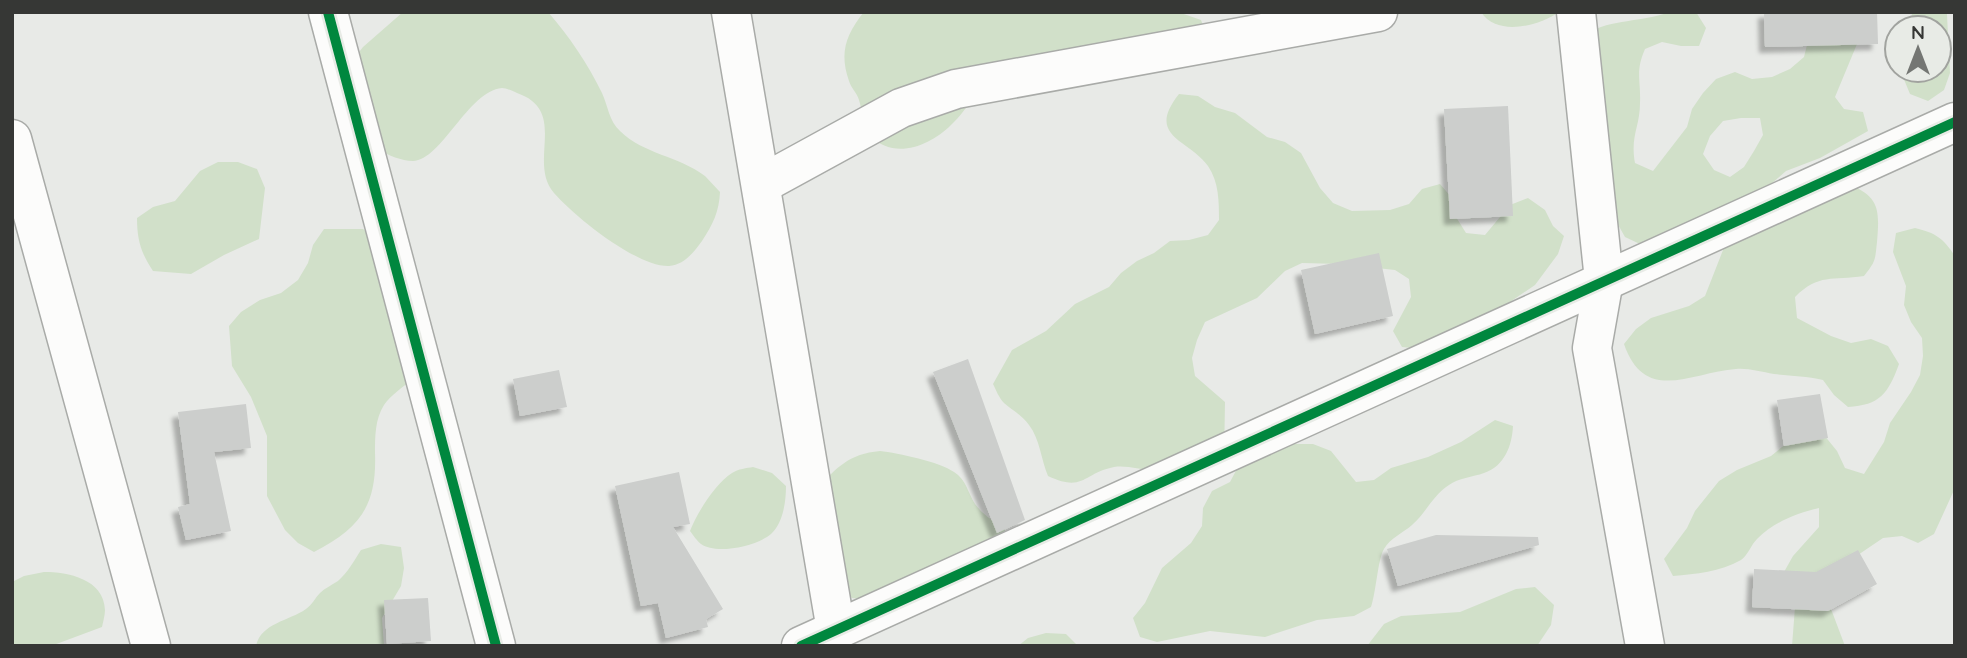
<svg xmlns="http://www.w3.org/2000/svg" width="1967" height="658" font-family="Quicksand,sans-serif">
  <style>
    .green { fill: #d1e0c9; fill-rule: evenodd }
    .building { fill: #cccecc; filter: url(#shadow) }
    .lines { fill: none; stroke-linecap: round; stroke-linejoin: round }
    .minor-casing { stroke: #a9aba8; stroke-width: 41 }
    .minor { stroke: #fcfcfb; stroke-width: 38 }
    .cycleway-casing { stroke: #e8ebe6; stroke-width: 15 }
    .cycleway { stroke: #00873e; stroke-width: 10 }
  </style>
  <defs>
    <filter id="shadow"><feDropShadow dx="-6" dy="6" stdDeviation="2" flood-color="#0004"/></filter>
  </defs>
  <rect width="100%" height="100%" fill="#e8eae7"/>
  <!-- green -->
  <g class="green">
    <path d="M403,12H548C569,36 588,64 602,93C608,106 609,121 620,131C643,154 679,156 705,176C710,181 715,187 720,192C719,212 713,224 702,241C694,252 684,265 669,266C637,267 575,217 554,193C527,162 569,111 517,93C513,91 506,88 502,88C468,91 442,160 413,161C401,161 389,155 378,150L349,65L363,47Z"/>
    <path d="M864,12H1178L1201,20L1208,39L975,96C967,106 960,117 951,125C930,146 893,161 870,135C861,126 863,112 859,100C857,93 851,88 849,81C839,53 846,34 864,12Z"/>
    <path d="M1481,12H1559C1539,26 1497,37 1481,12Z"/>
    <path d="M1669,12H1696L1706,28L1699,46H1681L1662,42L1645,49C1635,72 1641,79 1640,103C1640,127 1630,136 1635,163L1653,171L1687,127L1692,109L1703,93L1716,79L1735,72L1752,79L1772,77L1790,69L1804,57L1809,37L1857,44L1835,97L1844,109L1863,112L1868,131L1820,158L1786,171L1757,196L1642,245L1625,237L1616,221L1585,34C1614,18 1640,23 1669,12ZM1741,118H1760L1763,135L1754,151L1744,167L1730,177L1714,170L1703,154L1710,136L1723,121Z"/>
    <polygon points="1912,12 1947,12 1947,15 1950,73 1944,90 1928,101 1910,94 1903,77 1904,70 1939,70 1939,28 1911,28"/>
    <path d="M1179,94L1198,96L1215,107L1235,113L1267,137L1285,142L1301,153L1320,188L1333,203L1352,211L1390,210L1409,204L1422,189L1440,184L1452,198L1456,217L1466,233L1485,235L1510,205L1528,198L1545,210L1553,226L1564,236L1558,254L1535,285L1504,306L1422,349L1402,347L1393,331L1411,297L1409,279L1395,270L1340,264L1302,263L1285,271L1257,298L1205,322L1197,340L1192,358L1195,376L1225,402L1224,460C1201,463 1176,469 1153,470C1140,470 1127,465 1114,467C1083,473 1084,493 1048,476C1041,460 1040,439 1029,425C1022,415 1012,410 1004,403C999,398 996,390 993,384L1012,350L1046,331L1075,304L1109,287L1121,273L1137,261L1154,253L1170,241L1189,240L1208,235L1219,220C1219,202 1219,182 1208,166C1189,139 1145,137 1179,94Z"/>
    <path d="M218,162H238L257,169L265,188L259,239L224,255L191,274L153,271C141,253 137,240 137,218L153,207L175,201L200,171Z"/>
    <path d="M1844,182C1879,196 1880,207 1877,242C1875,260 1876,261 1864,276C1832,281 1819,273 1795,297L1797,318L1831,336L1851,343L1871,339L1888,346L1899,364C1888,394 1880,405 1848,407L1834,395L1823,380C1806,376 1790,376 1774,374C1761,372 1749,368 1736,369C1692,372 1645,405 1624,344L1636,329L1651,318L1689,306L1705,296L1725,245Z"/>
    <path d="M1915,228C1936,233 1943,238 1955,256V488L1934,534L1918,543L1902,536L1883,538L1852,559L1831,609L1845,646H1792L1795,607L1784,572L1793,556L1819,527V508C1797,513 1774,522 1757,539C1751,545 1748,555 1741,560C1720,572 1696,574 1673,576L1664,559L1687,528L1695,511L1719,481L1737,470L1771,456L1787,443L1824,435L1837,451L1845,468L1864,474L1884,442L1890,423L1911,392L1920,375L1923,356L1922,338L1911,322L1904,305L1906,286L1893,252L1896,233Z"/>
    <path d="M324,229H363L378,241L413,379C403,387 391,395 384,405C375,419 375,437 375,453C377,506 360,528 314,552L298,543L285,530L267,496V436L251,397L232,366L229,326L241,312L260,300L281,293L298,280L308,263L313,245Z"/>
    <path d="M1495,420L1513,426C1512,445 1505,466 1484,473C1473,477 1458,478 1449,485C1433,495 1426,513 1412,525C1403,533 1390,538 1384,549C1378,558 1376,593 1371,607L1354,616L1317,620L1265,637L1210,631L1157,642L1140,637L1133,618L1145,603L1162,568L1191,543L1202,526L1203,508L1212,491L1230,482L1239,465L1273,444H1313L1331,451L1356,482L1374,480L1391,468L1428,457L1461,442Z"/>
    <path d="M880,451C898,453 940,462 954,472C966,479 968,493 975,504C983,515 994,522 1005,528L1004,546L870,600L852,598L838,584L817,489C837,467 849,454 880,451Z"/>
    <path d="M753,467L772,473L786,486C786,502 783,523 771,534C757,546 716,555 701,544C697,541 693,535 690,531C697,513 715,484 732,473C738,469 747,468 753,467Z"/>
    <path d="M381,544L401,547L404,568L401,586L382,618L384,646H256C261,623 289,621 306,609C312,605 315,598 320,593C325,588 332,585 338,581C348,572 354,561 361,550Z"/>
    <path d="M44,572C68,572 104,579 105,610C105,615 103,622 102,627L51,646H12V582L24,576Z"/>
    <polygon points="1535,587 1554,605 1551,625 1537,646 1367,646 1384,624 1401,616 1460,612 1516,589"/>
    <polygon points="1046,633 1066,634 1078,646 1018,646 1028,638"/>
  </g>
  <!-- building -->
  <g class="building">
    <polygon points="1764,12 1877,12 1878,44 1765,47"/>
    <polygon points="1508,106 1513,216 1450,219 1444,109"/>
    <polygon points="1379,253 1393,316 1315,334 1301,270"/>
    <polygon points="968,359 1025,520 997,533 933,372"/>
    <polygon points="559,370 567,407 520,416 513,379"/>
    <polygon points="1820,394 1828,438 1784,446 1777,400"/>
    <polygon points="246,404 251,448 214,452 231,531 186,540 178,507 190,504 178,412"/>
    <polygon points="679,472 690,524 673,527 723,609 706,619 708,627 666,638 658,603 641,606 615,486"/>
    <polygon points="1436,535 1538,537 1539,545 1398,586 1387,549"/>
    <polygon points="1858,550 1877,584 1828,611 1752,607 1754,569 1816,572"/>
    <polygon points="428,598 431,641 387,644 384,600"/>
  </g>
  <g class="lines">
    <defs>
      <g id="minor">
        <polyline points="328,12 496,646"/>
        <polyline points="731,12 836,630"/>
        <polyline points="1576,12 1604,280 1592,348 1645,646"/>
        <polyline points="12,139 151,646"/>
        <polyline points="762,184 901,108 956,89 1378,12"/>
        <polyline points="801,646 1955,122"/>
      </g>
    </defs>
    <!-- minor casing -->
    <use href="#minor" class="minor-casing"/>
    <!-- minor -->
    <use href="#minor" class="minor"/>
    <defs>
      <g id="cycleway">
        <polyline points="328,12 496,646"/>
        <polyline points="801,646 1955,122"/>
      </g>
    </defs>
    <!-- cycleway casing -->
    <use href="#cycleway" class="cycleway-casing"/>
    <!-- cycleway -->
    <use href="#cycleway" class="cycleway"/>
  </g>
  <!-- border -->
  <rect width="1967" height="658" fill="none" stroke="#363735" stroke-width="28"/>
  <!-- north arrow -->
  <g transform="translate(1918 49)"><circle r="33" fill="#e8ebe6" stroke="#a1a39f" stroke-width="2"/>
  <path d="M0-5L12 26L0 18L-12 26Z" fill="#747673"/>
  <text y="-10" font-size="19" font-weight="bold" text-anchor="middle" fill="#363735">N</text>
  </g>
</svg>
